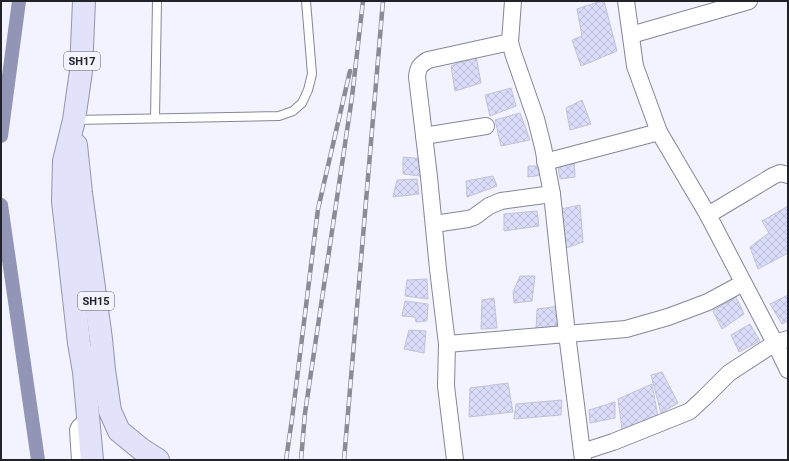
<svg xmlns="http://www.w3.org/2000/svg" width="789" height="461" font-family="Roboto,sans-serif">
  <style>
    .lines { fill: none; stroke-linecap: round; stroke-linejoin: round }
    .canal { stroke: #9395b7; stroke-width: 14 }
    .building { fill: url(#building-cross-hatch); stroke: #c1c3d6 }
    .service-casing { stroke: #858699; stroke-width: 10 }
    .minor-casing { stroke: #858699; stroke-width: 18 }
    .primary-casing { stroke: #9294b0; stroke-width: 24 }
    .service { stroke: #fff; stroke-width: 8 }
    .minor { stroke: #fff; stroke-width: 16 }
    .primary { stroke: #e2e3fb; stroke-width: 22 }
    .rail-casing { stroke: #8a8b94; stroke-width: 4.5 }
    .rail { stroke: #f2f3ff; stroke-width: 3; stroke-dasharray: 9; stroke-linecap: butt }
    .labels { text-anchor: middle; stroke-width: 4; stroke-linejoin: round; paint-order: stroke }
    .shield { fill: #f2f3ff; stroke: #606169; stroke-width: 1 }
    .shield-label { font-size: 11px; font-weight: bold; fill: #222229 }
  </style>
  <defs>
    <pattern id="building-cross-hatch" width="8" height="8" patternUnits="userSpaceOnUse"><rect width="8" height="8" fill="#dadcf9"/><path d="M0 0l8 8M0 8l8-8" fill="none" stroke="#bbbcd5"/></pattern>
  </defs>
  <rect width="100%" height="100%" fill="#f2f3ff"/>
  <g class="lines">
    <!-- canal -->
    <g class="canal">
      <polyline points="1,136 19,1"/>
      <polyline points="1,205 38,460"/>
    </g>
  </g>
  <!-- building -->
  <g class="building">
    <polygon points="601,1 604,1 617,51 581,66 572,40 582,36 577,9"/>
    <polygon points="476,56 481,83 455,91 451,66"/>
    <polygon points="511,88 516,106 490,116 485,95"/>
    <polygon points="582,100 591,124 570,130 566,108"/>
    <polygon points="520,113 530,140 501,146 495,120"/>
    <polygon points="403,157 424,159 420,176 403,174"/>
    <polygon points="574,158 575,177 560,179 557,162"/>
    <polygon points="528,166 542,166 543,175 528,177"/>
    <polygon points="493,176 497,186 467,197 466,181"/>
    <polygon points="417,179 419,194 393,197 397,180"/>
    <polygon points="580,205 583,242 566,248 561,209"/>
    <polygon points="788,206 788,253 758,269 750,247 769,233 762,221"/>
    <polygon points="537,211 539,226 504,231 504,214"/>
    <polygon points="520,276 535,276 532,301 514,303 513,292"/>
    <polygon points="427,279 428,299 405,296 407,280"/>
    <polygon points="788,295 788,321 782,324 770,304"/>
    <polygon points="736,297 744,314 722,329 713,311"/>
    <polygon points="494,298 497,328 481,329 482,300"/>
    <polygon points="405,301 428,304 427,321 416,322 415,317 402,316"/>
    <polygon points="560,306 562,326 536,331 537,309"/>
    <polygon points="750,324 760,341 739,352 731,335"/>
    <polygon points="409,330 426,331 424,353 404,349"/>
    <polygon points="662,372 678,403 661,413 651,375"/>
    <polygon points="508,383 513,412 469,417 470,388"/>
    <polygon points="652,384 658,417 622,429 618,399"/>
    <polygon points="562,400 561,415 514,419 516,404"/>
    <polygon points="615,402 615,418 590,423 589,410"/>
  </g>
  <g class="lines">
    <defs>
      <g id="service">
        <polyline points="155,118 157,1"/>
        <polyline points="74,120 279,116 293,111 302,103 308,90 312,74 306,1"/>
      </g>
      <g id="minor">
        <polyline points="513,1 510,42 513,53 536,119 543,147 552,194 567,334 583,460"/>
        <polyline points="626,1 635,66 659,132 708,215 775,343 788,370"/>
        <polyline points="631,35 749,1"/>
        <polyline points="424,136 486,126"/>
        <polyline points="545,162 659,132"/>
        <polyline points="708,215 773,176 780,173 788,175"/>
        <polyline points="434,224 468,219 474,217 489,206 501,201 552,194"/>
        <polyline points="447,344 626,329 668,317 708,302 743,283"/>
        <polyline points="582,452 613,442 678,416 690,411 704,398 729,373 775,343 788,339"/>
        <path d="M80,460L78,430C80,424 83,425 89,425"/>
        <path d="M455,460L446,386L447,344L438,269L429,177L417,77C418,67 420,65 428,60L510,42"/>
      </g>
      <g id="primary">
        <polyline points="84,1 81,71 74,120 64,161 63,201 79,343 84,372 92,460"/>
        <polyline points="76,145 81,193 101,339 104,370 110,411 119,431 141,449 158,460"/>
      </g>
    </defs>
    <!-- service casing -->
    <use href="#service" class="service-casing"/>
    <!-- minor casing -->
    <use href="#minor" class="minor-casing"/>
    <!-- primary casing -->
    <use href="#primary" class="primary-casing"/>
    <!-- service -->
    <use href="#service" class="service"/>
    <!-- minor -->
    <use href="#minor" class="minor"/>
    <!-- primary -->
    <use href="#primary" class="primary"/>
    <defs>
      <g id="rail">
        <polyline points="286,460 292,419 318,209 350,71"/>
        <polyline points="301,460 305,413 352,97 363,1"/>
        <polyline points="344,460 383,1"/>
      </g>
    </defs>
    <!-- rail casing -->
    <use href="#rail" class="rail-casing"/>
    <!-- rail -->
    <use href="#rail" class="rail"/>
  </g>
  <g class="labels">
    <!-- shield labels -->
    <g class="shield">
      <rect x="64" y="52" width="36" height="18" rx="3"/>
      <rect x="78" y="292" width="36" height="18" rx="3"/>
    </g>
    <g class="shield-label">
      <text x="82" y="65">SH17</text>
      <text x="96" y="305">SH15</text>
    </g>
  </g>
  <!-- border -->
  <rect width="789" height="461" fill="none" stroke="#222229" stroke-width="4"/>
</svg>
